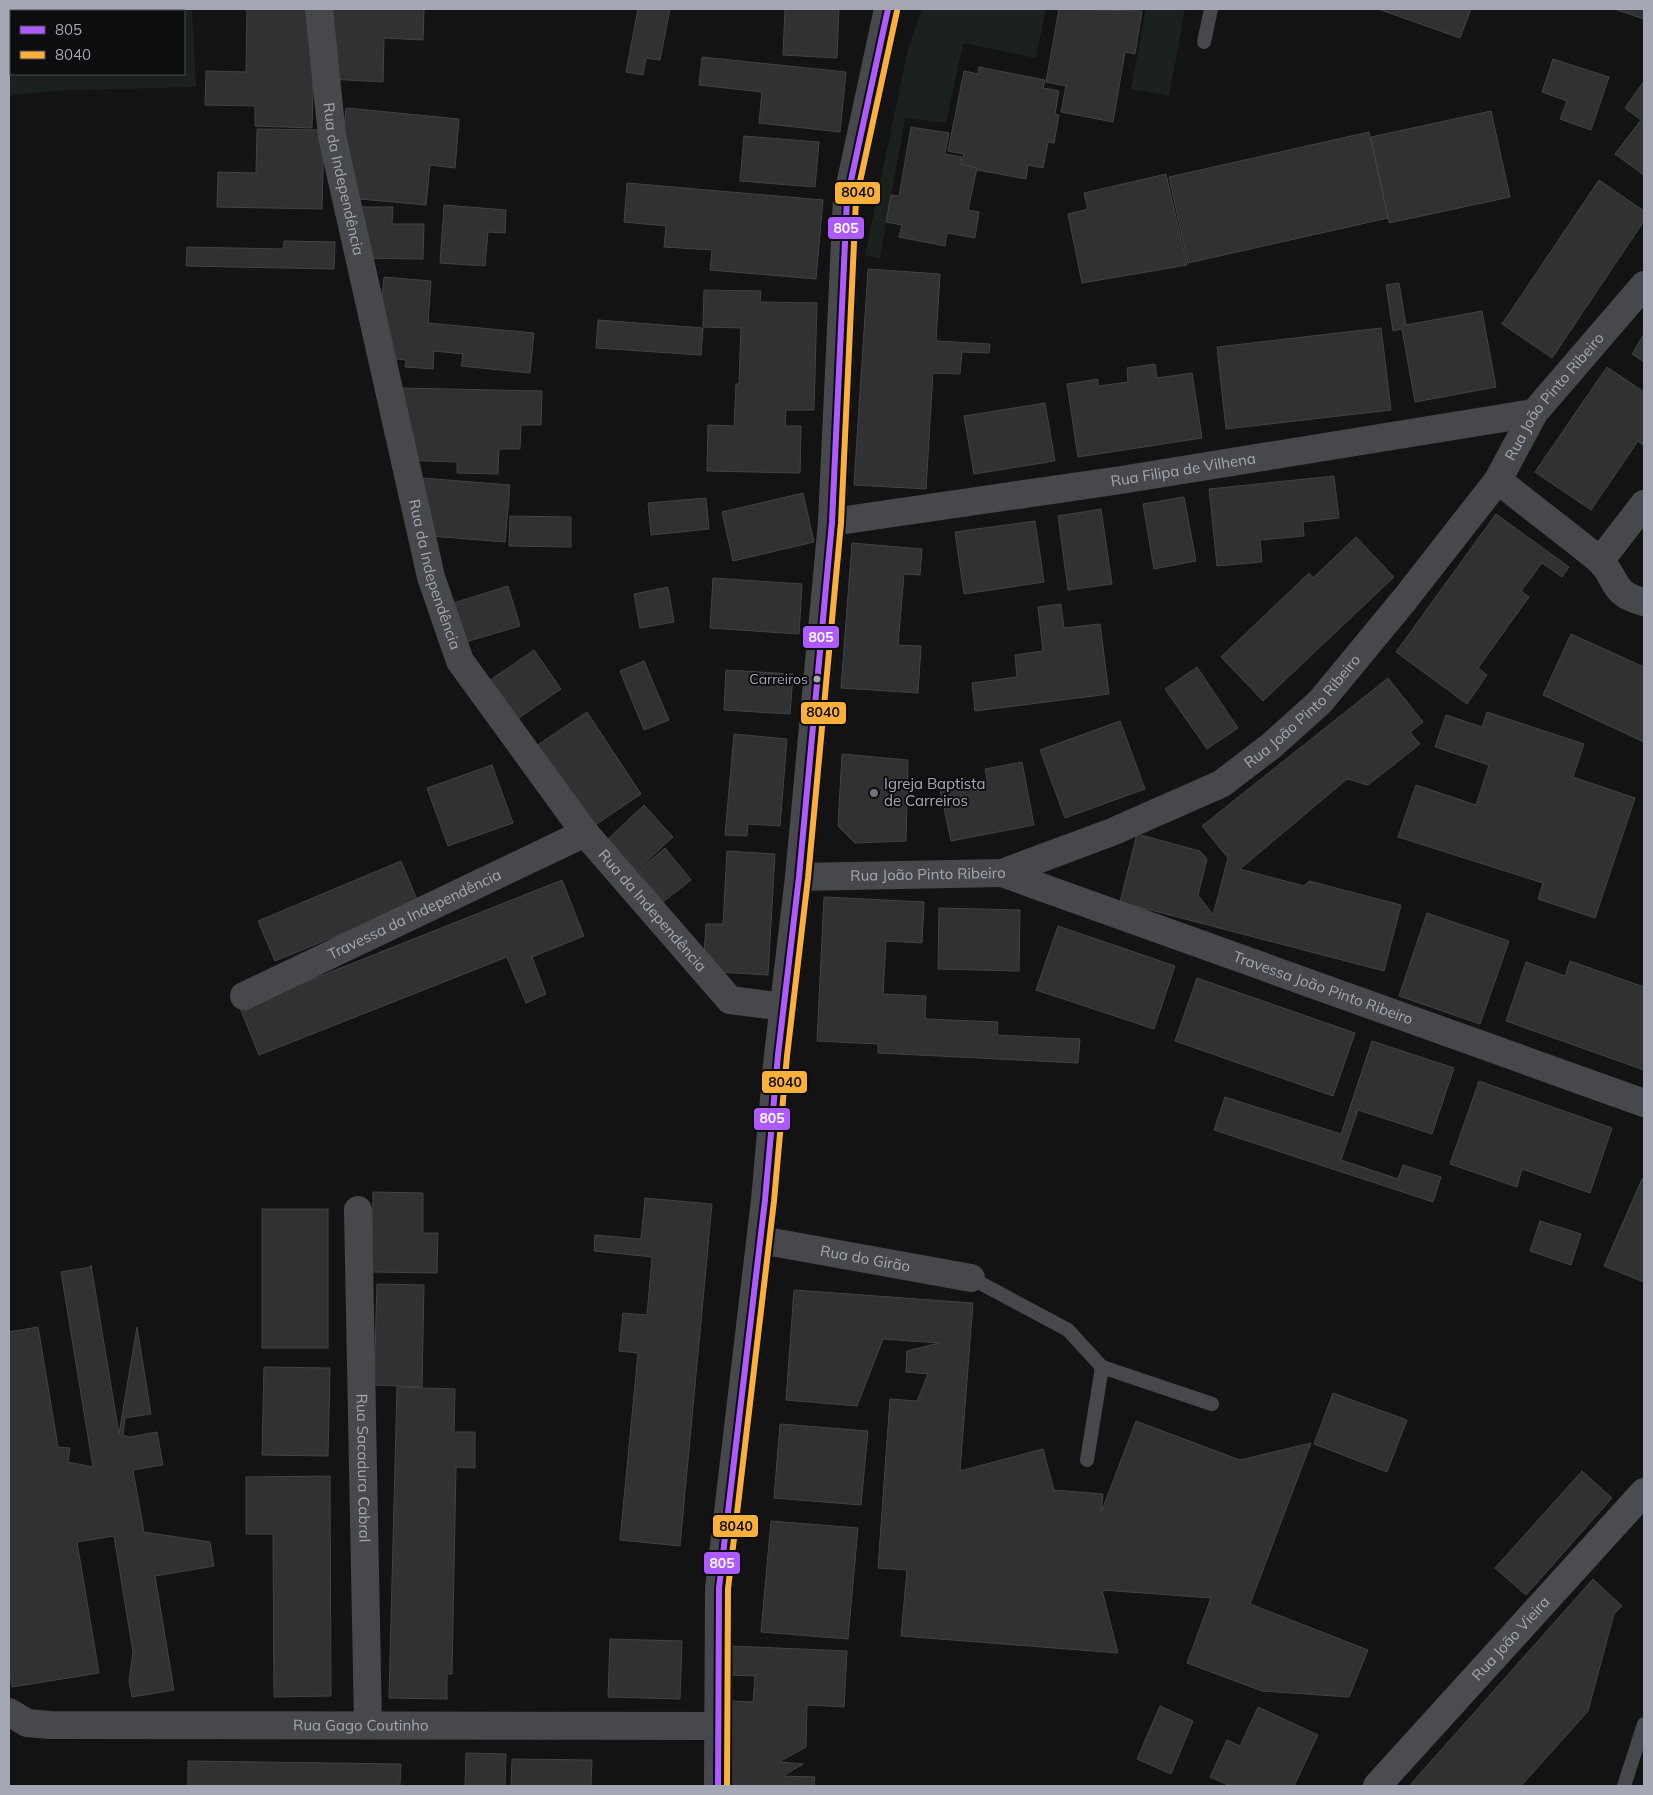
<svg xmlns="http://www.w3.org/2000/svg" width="1653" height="1795" font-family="Mulish,sans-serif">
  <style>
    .green { fill: #1b221d; fill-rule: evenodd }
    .building { fill: #313132; stroke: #424346 }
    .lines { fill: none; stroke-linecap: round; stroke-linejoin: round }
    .lane { stroke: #47484c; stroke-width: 14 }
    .street { stroke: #47484c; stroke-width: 28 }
    .secondary { stroke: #4b4c50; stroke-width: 28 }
    .bus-1-casing { stroke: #0d0d0f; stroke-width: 10 }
    .bus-2-casing { stroke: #0d0d0f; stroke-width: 10 }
    .bus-1 { stroke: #ad5bff; stroke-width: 6 }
    .bus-2 { stroke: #fbb03b; stroke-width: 6 }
    .bus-dot { fill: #a3a8b4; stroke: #0d0d0f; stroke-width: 2 }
    .poi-dot { fill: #71747c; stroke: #0d0d0f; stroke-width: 2 }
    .labels { text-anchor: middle; stroke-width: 4; stroke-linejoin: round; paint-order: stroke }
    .bus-label { font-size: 14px; fill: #a3a8b4; stroke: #0d0d0f; text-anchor: end }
    .street-label { font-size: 15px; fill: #a3a8b4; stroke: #0d0d0f }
    .poi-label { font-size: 15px; fill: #a3a8b4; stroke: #0d0d0f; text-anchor: start }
    .line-badge { stroke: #0d0d0f; stroke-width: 2 }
    .badge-label { font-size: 14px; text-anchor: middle; font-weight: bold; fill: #fff }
    .pale-badge-label { font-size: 14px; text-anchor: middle; font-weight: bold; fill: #111 }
  </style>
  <rect width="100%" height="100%" fill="#131313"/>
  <!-- green -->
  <g class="green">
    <path d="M9,9H309V10H192L196,87L71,90L9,95ZM11,11H184V74H11Z"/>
    <polygon points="922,9 1046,9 1036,58 963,43 946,123 905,118 880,258 865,255 908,49"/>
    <polygon points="1146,9 1185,9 1169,96 1131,89"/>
  </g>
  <!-- building -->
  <g class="building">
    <polygon points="247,9 315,9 312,128 255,126 255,106 205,105 206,71 246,72"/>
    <polygon points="331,9 424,9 423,40 384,38 383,82 328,79"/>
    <polygon points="638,9 670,9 660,60 646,58 643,75 626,72"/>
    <polygon points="785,9 839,9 837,58 783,55"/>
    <polygon points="1059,9 1142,11 1135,54 1125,52 1113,122 1061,112 1066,86 1046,82"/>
    <polygon points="1378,9 1471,9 1460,38"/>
    <polygon points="1614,9 1644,9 1644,19"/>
    <polygon points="702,57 846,72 840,132 759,123 762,92 699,85"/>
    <polygon points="1553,59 1609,77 1591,130 1560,119 1567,101 1542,92"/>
    <polygon points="979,67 1045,80 1043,88 1059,91 1055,114 1059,115 1054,143 1048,142 1043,168 1028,165 1026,179 961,167 964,154 948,151 964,71 978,74"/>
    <polygon points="1644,81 1644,175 1615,154 1641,120 1625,108"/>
    <polygon points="346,108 459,119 455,168 430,165 426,205 338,197"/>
    <polygon points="1491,111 1510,197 1389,223 1371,137"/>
    <polygon points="911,127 949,133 945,154 962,157 960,164 977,168 968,210 979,212 975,238 947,233 945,246 899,237 902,225 886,222 891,195 899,196"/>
    <polygon points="257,129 324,130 322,209 217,207 218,172 256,173"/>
    <polygon points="1369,132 1388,218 1188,263 1169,177"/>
    <polygon points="744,136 819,142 815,187 740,181"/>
    <polygon points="1166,174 1187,265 1082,283 1068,214 1088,209 1084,193"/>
    <polygon points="1599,180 1644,211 1644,221 1552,358 1502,324"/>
    <polygon points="627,183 823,200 816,279 710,270 712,250 664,247 666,226 624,222"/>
    <polygon points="444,205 506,210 505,233 488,232 485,266 440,263"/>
    <polygon points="358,207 393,207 392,224 424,224 423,259 357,258"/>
    <polygon points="284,241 335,242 334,269 186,266 187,247 283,249"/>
    <polygon points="868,269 940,274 936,341 990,344 989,353 962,352 960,374 933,373 926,489 854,485"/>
    <polygon points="384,277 431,281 428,323 534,333 530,373 461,366 463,354 434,351 433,369 405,367 406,360 376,357"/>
    <polygon points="1399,283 1406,325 1482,311 1496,387 1415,402 1402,329 1393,331 1386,285"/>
    <polygon points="704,290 761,291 760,302 817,303 814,410 786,410 785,426 801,426 800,473 707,471 708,425 734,426 736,384 739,384 741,328 703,327"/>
    <polygon points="598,320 703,328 701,355 596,348"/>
    <polygon points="1381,328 1391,410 1226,429 1217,347"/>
    <polygon points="1644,334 1644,362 1632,354"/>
    <polygon points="1155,364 1157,378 1192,373 1202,438 1078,457 1067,384 1098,379 1098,386 1128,382 1127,368"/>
    <polygon points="1607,367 1644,392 1644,446 1638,441 1591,510 1535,472"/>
    <polygon points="400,388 542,391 541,425 521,425 520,449 499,449 498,474 457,473 457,462 398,460"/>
    <polygon points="1045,403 1055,461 974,474 964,416"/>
    <polygon points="1334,476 1339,518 1303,522 1304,536 1260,540 1262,562 1217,566 1209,489"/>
    <polygon points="422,478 510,485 505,542 418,535"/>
    <polygon points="803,493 814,542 733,561 722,512"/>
    <polygon points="1184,497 1196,561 1154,569 1143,504"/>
    <polygon points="706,498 709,529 651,535 648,503"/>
    <polygon points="1101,509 1112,584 1068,590 1058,516"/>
    <polygon points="1496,514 1569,567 1562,577 1542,563 1521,591 1529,597 1478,668 1487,675 1467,704 1396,652"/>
    <polygon points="510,516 571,517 571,547 509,546"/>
    <polygon points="1035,521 1044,582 964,594 955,532"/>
    <polygon points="1356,537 1394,577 1263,701 1221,657 1309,573 1313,578"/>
    <polygon points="852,543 922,549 920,575 904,574 898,645 921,646 918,693 841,688"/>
    <polygon points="713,578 802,584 799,634 710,628"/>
    <polygon points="508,586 520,626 459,644 447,605"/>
    <polygon points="668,587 674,622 640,628 634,594"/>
    <polygon points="1061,604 1064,628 1100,624 1109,694 975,711 972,683 1017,677 1015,655 1043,651 1038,607"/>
    <polygon points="1571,634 1644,667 1644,742 1543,695"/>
    <polygon points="534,650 561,689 510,724 483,685"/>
    <polygon points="644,661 669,720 644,730 620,671"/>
    <polygon points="1197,667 1238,728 1207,749 1165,689"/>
    <polygon points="726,670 793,674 790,714 724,710"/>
    <polygon points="1388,678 1423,722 1410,732 1420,744 1368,785 1347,779 1240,869 1304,886 1309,881 1401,905 1384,971 1120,902 1137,834 1200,851 1207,859 1198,895 1213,915 1228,858 1202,826"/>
    <polygon points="587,712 641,794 591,828 536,746"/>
    <polygon points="1487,712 1584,744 1573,777 1635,798 1595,918 1538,899 1543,883 1398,837 1416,785 1476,805 1489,765 1435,747 1446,715 1482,727"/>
    <polygon points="1120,721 1145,789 1065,818 1040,750"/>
    <polygon points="734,734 787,739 780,826 748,824 747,836 725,835"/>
    <polygon points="842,754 908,760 906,841 855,843 838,826"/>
    <polygon points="1022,762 1034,825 951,841 940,789 987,779 985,769"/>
    <polygon points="492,765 513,823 448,846 427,788"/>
    <polygon points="644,805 673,837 636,871 607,840"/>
    <polygon points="665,848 691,880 663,902 638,871"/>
    <polygon points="727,851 775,854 768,975 703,971 706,924 723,924"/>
    <polygon points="401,861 418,902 275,961 258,921"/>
    <polygon points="562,880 584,936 532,957 546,994 526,1003 507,957 259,1055 240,1008"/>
    <polygon points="824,897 924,902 922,943 886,941 883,994 926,996 925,1019 998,1022 997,1035 1080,1039 1078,1063 878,1053 878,1044 817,1041"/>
    <polygon points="939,908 1020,910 1019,971 938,969"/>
    <polygon points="1427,913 1509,941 1480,1024 1399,996"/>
    <polygon points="1058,926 1175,966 1154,1029 1036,990"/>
    <polygon points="1570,961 1644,987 1644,1070 1506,1021 1526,962 1565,976"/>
    <polygon points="1197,978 1355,1033 1333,1096 1175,1041"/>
    <polygon points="1372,1041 1454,1068 1432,1134 1358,1110 1341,1160 1398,1179 1403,1165 1441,1177 1433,1202 1214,1130 1225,1097 1341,1134"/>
    <polygon points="1479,1081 1612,1128 1590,1193 1522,1169 1517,1187 1450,1164"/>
    <polygon points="1642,1179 1644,1180 1644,1282 1604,1266"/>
    <polygon points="373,1192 423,1193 423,1233 438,1233 437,1273 372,1272"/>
    <polygon points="645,1198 712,1204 680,1546 620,1540 638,1353 619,1351 623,1313 647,1315 652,1257 594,1251 595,1235 641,1239"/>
    <rect x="262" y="1209" width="66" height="139"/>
    <polygon points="1540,1221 1581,1234 1571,1265 1530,1251"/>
    <polygon points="91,1265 119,1434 137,1327 151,1414 125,1418 123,1435 130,1437 157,1432 163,1465 133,1470 144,1532 210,1542 214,1566 155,1576 174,1690 132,1697 129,1681 133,1652 114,1536 77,1542 99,1673 12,1687 9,1665 9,1332 38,1327 58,1447 70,1448 68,1462 93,1467 61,1272 91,1267"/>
    <polygon points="377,1284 424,1285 422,1387 374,1385"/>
    <polygon points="794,1290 973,1303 960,1471 1043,1449 1054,1490 1103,1494 1101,1513 1136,1421 1240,1460 1311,1443 1250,1604 1368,1650 1349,1697 1262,1691 1187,1663 1211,1598 1102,1590 1118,1653 901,1636 907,1570 878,1568 890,1399 917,1401 928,1374 906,1372 907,1351 939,1343 883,1339 857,1406 786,1400"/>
    <polygon points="264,1367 330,1368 328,1456 262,1455"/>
    <polygon points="397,1387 455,1389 454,1432 475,1432 475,1468 456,1467 452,1674 447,1674 447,1699 389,1698"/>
    <polygon points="1333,1393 1407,1420 1387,1472 1314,1444"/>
    <polygon points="780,1424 868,1431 861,1505 774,1498"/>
    <polygon points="1582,1471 1612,1498 1526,1595 1495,1568"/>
    <polygon points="330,1476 331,1696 274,1697 273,1534 246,1534 246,1477"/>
    <polygon points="771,1521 858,1528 848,1639 761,1632"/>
    <polygon points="1593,1579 1622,1606 1614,1614 1588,1711 1521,1786 1409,1786"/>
    <polygon points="610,1639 682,1641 680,1699 608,1697"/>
    <polygon points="730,1646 847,1651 844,1707 807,1705 806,1747 779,1762 803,1764 783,1776 815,1777 814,1786 727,1786 731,1701 753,1702 755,1676 729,1675"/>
    <polygon points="1160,1706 1193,1721 1171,1774 1137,1759"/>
    <polygon points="1258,1707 1318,1735 1294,1786 1230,1786 1210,1777 1227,1740 1240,1746"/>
    <polygon points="466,1753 506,1754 505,1786 465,1786"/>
    <polygon points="512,1759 592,1760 591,1786 511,1786"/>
    <polygon points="188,1761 401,1764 400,1786 188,1786"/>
  </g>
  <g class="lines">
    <!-- lane -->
    <g class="lane">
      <polyline points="1204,42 1211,9"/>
      <polyline points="971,1278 1068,1330 1102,1367 1212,1404"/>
      <polyline points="1087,1460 1102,1367"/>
      <polyline points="1624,1786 1644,1724"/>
    </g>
    <!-- street -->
    <g class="street">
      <path id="s1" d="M319,9L332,136L431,577L460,661L585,833L730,1000L784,1007"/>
      <path d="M1498,480C1531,507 1565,532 1598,559C1618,576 1609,594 1644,602"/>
      <path id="s2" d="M832,522L1121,480L1534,413"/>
      <polyline points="1600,561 1644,504"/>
      <path id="s3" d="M1002,873L1644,1103"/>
      <path id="s4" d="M799,877L1002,873L1112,832L1221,784L1271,746L1320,702L1405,599L1498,480L1534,413L1644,285"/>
      <path id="s5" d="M244,996L585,833"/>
      <path id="s6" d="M358,1210L368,1725"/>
      <path id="s7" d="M761,1240L971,1278"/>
      <path id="s8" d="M9,1712L27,1723L50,1725L717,1726"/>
      <polyline points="718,1786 719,1588 765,1200 778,1055 799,877 832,522 847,199 888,9"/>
    </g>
    <!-- secondary -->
    <path class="secondary" id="s9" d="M1377,1786L1644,1492"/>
    <defs>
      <polyline id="bus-1" points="718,1786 719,1588 765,1200 778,1055 799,877 832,522 847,199 888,9"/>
      <polyline id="bus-2" points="727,1786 728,1589 774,1201 787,1056 808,878 841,523 856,200 897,11"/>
    </defs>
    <!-- bus-1 casing -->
    <use href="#bus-1" class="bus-1-casing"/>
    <!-- bus-2 casing -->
    <use href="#bus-2" class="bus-2-casing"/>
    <!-- bus-1 -->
    <use href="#bus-1" class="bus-1"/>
    <!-- bus-2 -->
    <use href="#bus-2" class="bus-2"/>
  </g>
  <!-- markers -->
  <circle class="bus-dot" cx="817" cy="679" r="4.5"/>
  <circle class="poi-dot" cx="874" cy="793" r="5"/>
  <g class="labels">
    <!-- bus labels -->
    <g class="bus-label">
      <text x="808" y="684">Carreiros</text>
    </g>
    <!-- street labels -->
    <g class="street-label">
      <text dy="5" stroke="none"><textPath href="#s1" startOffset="172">Rua da Independência</textPath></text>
      <text dy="5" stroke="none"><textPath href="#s4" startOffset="954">Rua João Pinto Ribeiro</textPath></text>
      <text dy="5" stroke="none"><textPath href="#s2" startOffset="355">Rua Filipa de Vilhena</textPath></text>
      <text dy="5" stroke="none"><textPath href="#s1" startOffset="578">Rua da Independência</textPath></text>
      <text dy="5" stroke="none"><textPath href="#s4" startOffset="549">Rua João Pinto Ribeiro</textPath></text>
      <text dy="5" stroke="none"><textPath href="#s4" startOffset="129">Rua João Pinto Ribeiro</textPath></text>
      <text dy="5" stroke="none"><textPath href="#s1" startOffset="984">Rua da Independência</textPath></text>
      <text dy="5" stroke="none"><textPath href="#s5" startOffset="189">Travessa da Independência</textPath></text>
      <text dy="5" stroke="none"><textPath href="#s3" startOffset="341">Travessa João Pinto Ribeiro</textPath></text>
      <text dy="5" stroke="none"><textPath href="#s7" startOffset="106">Rua do Girão</textPath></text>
      <text dy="5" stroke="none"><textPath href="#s6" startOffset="258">Rua Sacadura Cabral</textPath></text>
      <text dy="5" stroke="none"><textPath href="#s9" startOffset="199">Rua João Vieira</textPath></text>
      <text dy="5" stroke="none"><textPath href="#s8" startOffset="355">Rua Gago Coutinho</textPath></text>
    </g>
    <!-- poi labels -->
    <g class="poi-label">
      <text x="884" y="789">Igreja Baptista<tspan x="884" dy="17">de Carreiros</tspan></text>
    </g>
  </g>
  <g class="line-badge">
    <rect x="834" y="181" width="47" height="24" rx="5" fill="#fbb03b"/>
    <rect x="827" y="216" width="38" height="24" rx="5" fill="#ad5bff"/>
    <rect x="802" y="625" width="38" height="24" rx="5" fill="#ad5bff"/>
    <rect x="800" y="701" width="47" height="24" rx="5" fill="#fbb03b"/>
    <rect x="761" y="1070" width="47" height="24" rx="5" fill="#fbb03b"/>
    <rect x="753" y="1107" width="38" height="24" rx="5" fill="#ad5bff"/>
    <rect x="712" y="1514" width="47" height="24" rx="5" fill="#fbb03b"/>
    <rect x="703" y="1551" width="38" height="24" rx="5" fill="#ad5bff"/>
  </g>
  <g class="badge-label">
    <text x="846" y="233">805</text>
    <text x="821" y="642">805</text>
    <text x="772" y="1123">805</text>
    <text x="722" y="1568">805</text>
  </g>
  <g class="pale-badge-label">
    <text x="858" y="197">8040</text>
    <text x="823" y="717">8040</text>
    <text x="785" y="1087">8040</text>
    <text x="736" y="1531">8040</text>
  </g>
  <!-- border -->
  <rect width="1653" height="1795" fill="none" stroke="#a3a8b4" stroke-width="20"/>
  <!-- legend -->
  <rect x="10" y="10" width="175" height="65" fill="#0d0d0f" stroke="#494b51"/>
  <rect x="20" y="26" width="25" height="8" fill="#ad5bff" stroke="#494b51"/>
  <text x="55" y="35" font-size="15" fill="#a3a8b4">805</text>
  <rect x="20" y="51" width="25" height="8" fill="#fbb03b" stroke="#494b51"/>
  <text x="55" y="60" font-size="15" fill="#a3a8b4">8040</text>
</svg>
